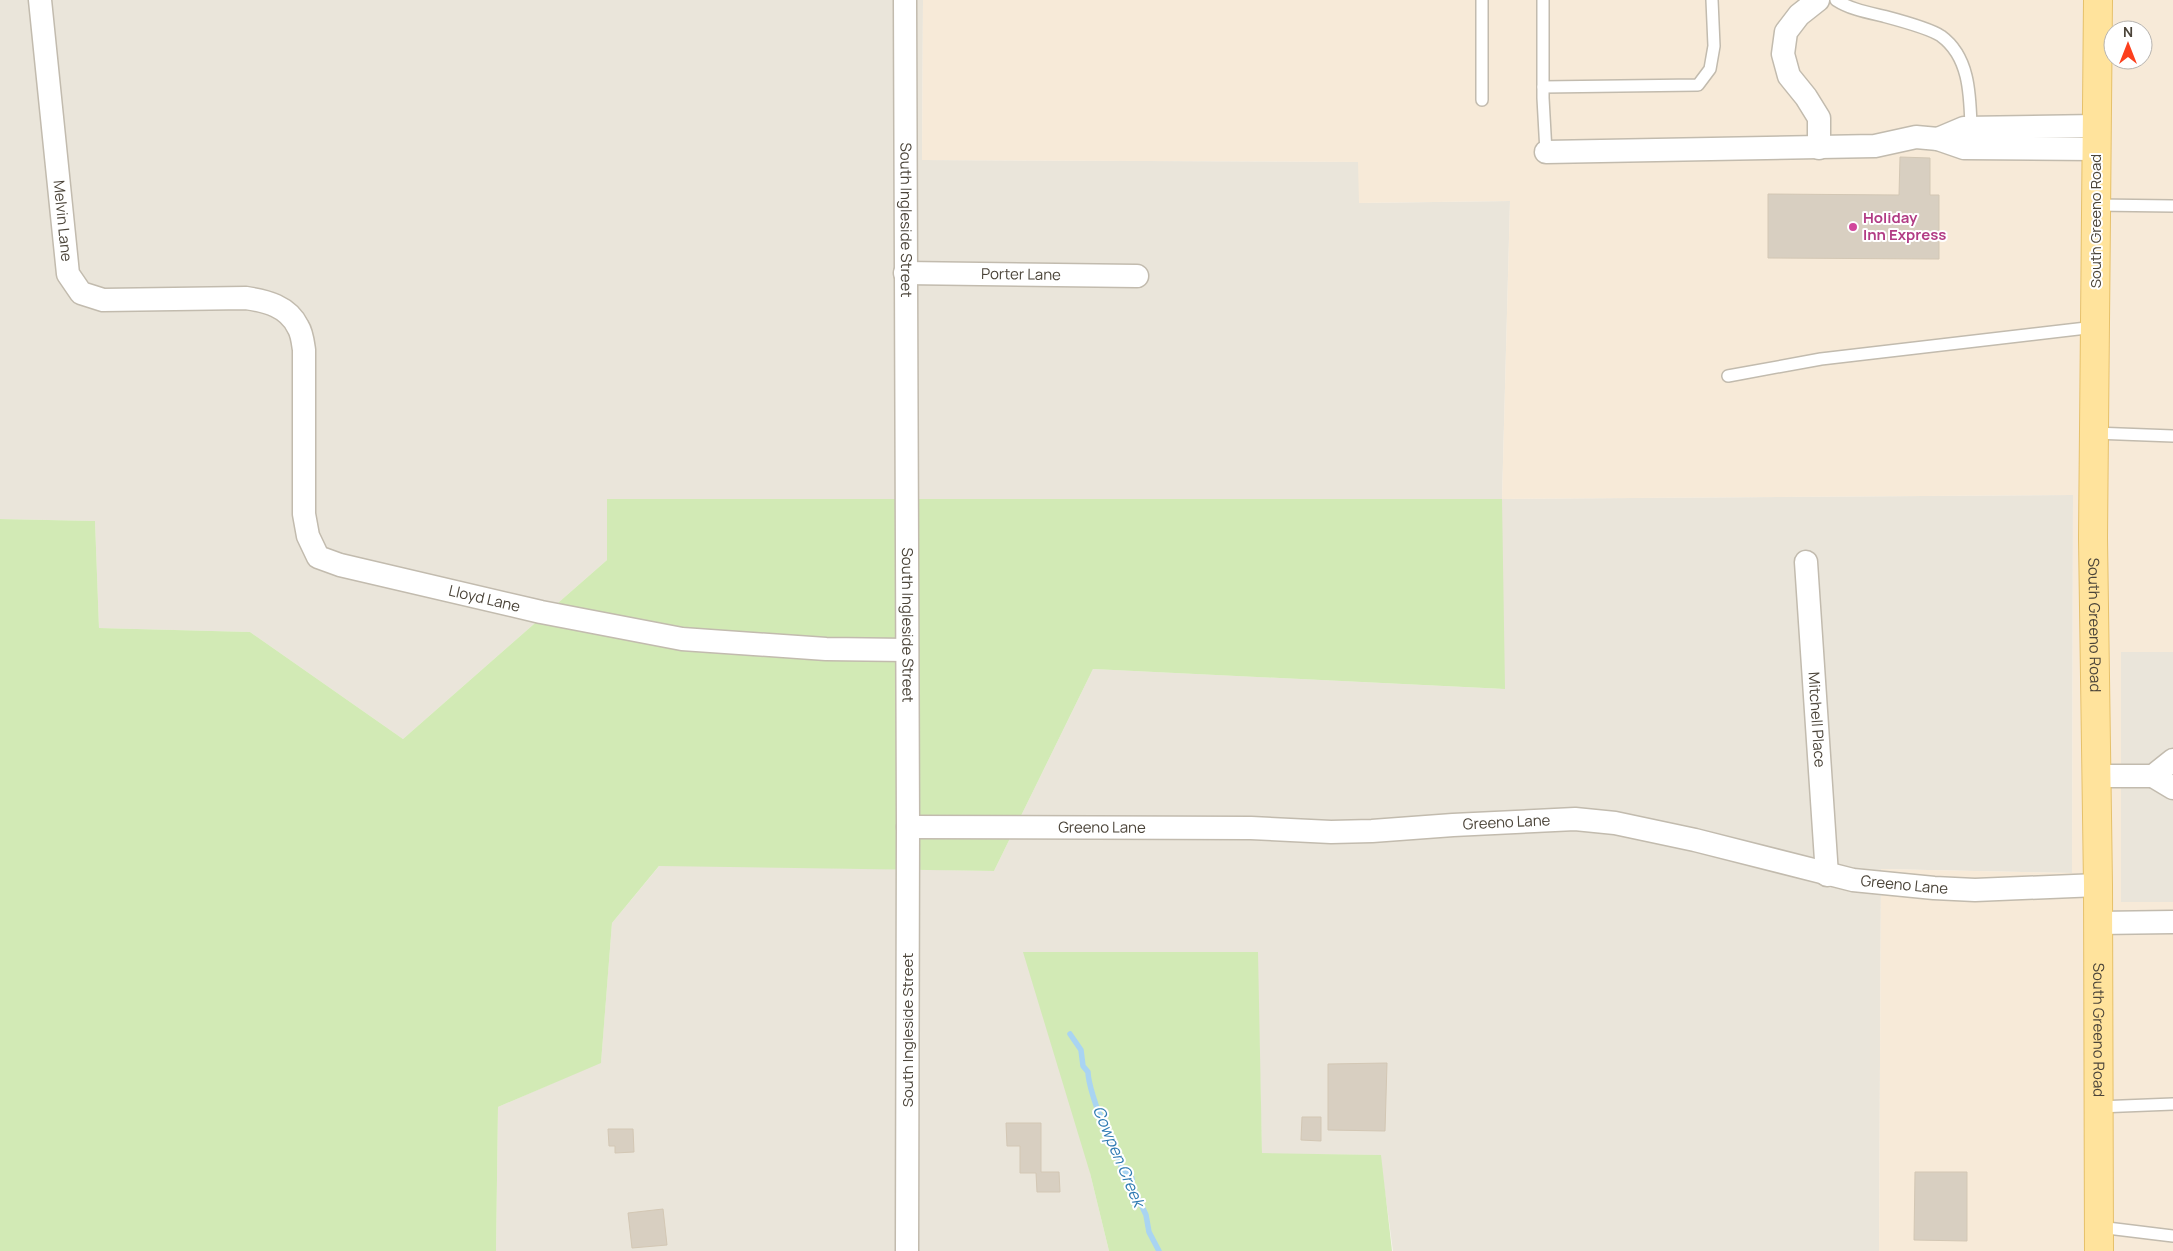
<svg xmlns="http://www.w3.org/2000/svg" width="2173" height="1251" font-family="Manrope,sans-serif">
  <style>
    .residential { fill: #eae5da }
    .commercial { fill: #f7ead8; fill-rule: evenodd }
    .green { fill: #d2eab5 }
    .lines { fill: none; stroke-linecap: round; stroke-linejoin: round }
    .stream { stroke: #a9d4f2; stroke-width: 5.5 }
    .building { fill: #d8cfc1; stroke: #d3c7b4 }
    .lane-casing { stroke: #c2bbae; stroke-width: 14 }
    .street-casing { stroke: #c2bbae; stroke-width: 25 }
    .primary-casing { stroke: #e6c16a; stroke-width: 30 }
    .lane { stroke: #fff; stroke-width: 11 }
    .street { stroke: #fff; stroke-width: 22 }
    .primary { stroke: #ffe39c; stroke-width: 28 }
    .hotel-dot { fill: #d1479c; stroke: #fff; stroke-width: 2 }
    .labels { text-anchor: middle; stroke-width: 4; stroke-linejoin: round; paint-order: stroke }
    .hotel-label { font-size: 15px; font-weight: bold; fill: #b23c85; stroke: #fff; text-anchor: start }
    .street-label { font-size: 15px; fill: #4b4439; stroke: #fff }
    .water-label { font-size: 16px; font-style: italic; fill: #2e7ab2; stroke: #fff }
  </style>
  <rect width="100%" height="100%" fill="#f6f3ec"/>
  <!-- residential -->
  <g class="residential">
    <polygon points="0,0 923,0 922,160 1359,162 1359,203 1510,201 1502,499 2073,495 2072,873 1881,869 1879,1251 1393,1251 1380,1155 1262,1154 1257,952 1090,1173 1109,1251 496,1251 498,1107 601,1062 612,923 660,865 994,871 1093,669 1504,689 607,499 607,560 403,739 250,632 99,628 95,521 0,519"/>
    <rect x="2121" y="652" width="52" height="250"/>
  </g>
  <!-- commercial -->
  <path class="commercial" d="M923,0H2173V652H2121V902H2173V1251H1879L1881,869L2072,873L2073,495L1502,499L1510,201L1359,203L1358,162L922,160ZM2113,30H2143V60H2113Z"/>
  <!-- green -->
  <g class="green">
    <polygon points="607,499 1502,499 1505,689 1093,669 994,871 659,866 612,923 601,1063 498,1107 496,1251 0,1251 0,519 95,521 99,628 250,632 403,739 607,560"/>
    <polygon points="1023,952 1258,952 1262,1153 1381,1155 1392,1251 1109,1251 1090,1173"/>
  </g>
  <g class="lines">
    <!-- stream -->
    <path class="stream" d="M1070,1034L1081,1050L1083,1066L1088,1072C1088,1081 1097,1113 1103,1119L1115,1154L1121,1162V1167L1132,1178V1185L1146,1215L1149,1232L1159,1251"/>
  </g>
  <!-- building -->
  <g class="building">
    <polygon points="1900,157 1930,158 1930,195 1939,195 1939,259 1768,258 1768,194 1899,195"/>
    <polygon points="1387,1063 1385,1131 1328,1130 1328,1064"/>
    <polygon points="1302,1117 1321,1117 1321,1141 1301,1140"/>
    <polygon points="1006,1123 1041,1123 1041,1172 1059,1172 1060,1192 1037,1192 1036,1173 1020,1173 1020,1146 1007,1146"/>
    <polygon points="608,1129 633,1129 634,1152 615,1153 615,1146 609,1146"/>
    <polygon points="1915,1172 1967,1172 1967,1241 1914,1240"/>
    <polygon points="663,1209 667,1245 632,1248 628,1213"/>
  </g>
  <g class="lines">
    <defs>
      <g id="lane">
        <polyline points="1482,0 1482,100"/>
        <polyline points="1543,0 1543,98 1546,152"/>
        <path d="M1836,0C1850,9 1866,12 1883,16C1898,20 1929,28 1941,36C1970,57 1970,96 1971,128"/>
        <polyline points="1543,87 1698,85 1710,69 1714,46 1712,0"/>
        <polyline points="2096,205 2173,206"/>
        <polyline points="1728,376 1821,359 2095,327"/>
        <polyline points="2094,433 2173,436"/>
        <polyline points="2098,1107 2173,1104"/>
        <polyline points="2099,1227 2173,1236"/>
      </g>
      <g id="street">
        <path id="s1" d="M40,0L68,274L81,293L103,300L246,298C266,301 288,306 298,327C302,333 303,343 304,350V514L308,536L318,557L340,565L541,612L682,639L826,649L907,650"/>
        <path id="s2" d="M905,0L908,827L907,1251"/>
        <polyline points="1818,0 1799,15 1786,32 1783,54 1789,76 1806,97 1819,118 1819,148"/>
        <polyline points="1938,139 1964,128 2097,126"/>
        <polyline points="1546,152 1875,146 1916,137 1938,139 1964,148 2096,149"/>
        <path id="s3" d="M905,273L1137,276"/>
        <path id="s4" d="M1806,562L1827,875"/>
        <polyline points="2097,776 2153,776 2173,760"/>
        <polyline points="2153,776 2173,788"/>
        <path id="s5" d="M908,827L1251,828L1331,832L1372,831L1453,825L1575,819L1615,823L1695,840L1853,880L1934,888L1975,890L2098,885"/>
        <polyline points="2098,923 2173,922"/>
      </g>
      <g id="primary">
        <path id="s6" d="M2098,0L2093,538L2098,885L2099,1251"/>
      </g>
    </defs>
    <!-- lane casing -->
    <use href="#lane" class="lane-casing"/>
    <!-- street casing -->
    <use href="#street" class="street-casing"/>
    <!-- primary casing -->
    <use href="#primary" class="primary-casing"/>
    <!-- lane -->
    <use href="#lane" class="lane"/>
    <!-- street -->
    <use href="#street" class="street"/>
    <!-- primary -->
    <use href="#primary" class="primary"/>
  </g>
  <!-- markers -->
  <circle class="hotel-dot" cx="1853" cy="227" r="5"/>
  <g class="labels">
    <!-- hotel labels -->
    <g class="hotel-label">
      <text x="1863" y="223">Holiday<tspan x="1863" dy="17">Inn Express</tspan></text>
    </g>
    <!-- street labels -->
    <g class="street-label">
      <text dy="5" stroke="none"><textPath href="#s2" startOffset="220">South Ingleside Street</textPath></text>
      <text transform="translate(2096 221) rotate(-90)" y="5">South Greeno Road</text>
      <text dy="5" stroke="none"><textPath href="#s1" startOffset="222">Melvin Lane</textPath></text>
      <text dy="5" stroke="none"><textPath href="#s3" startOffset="116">Porter Lane</textPath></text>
      <text dy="5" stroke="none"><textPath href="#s1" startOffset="932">Lloyd Lane</textPath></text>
      <text dy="5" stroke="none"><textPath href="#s2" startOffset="625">South Ingleside Street</textPath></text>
      <text dy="5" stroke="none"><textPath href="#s6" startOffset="625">South Greeno Road</textPath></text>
      <text dy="5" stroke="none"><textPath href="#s4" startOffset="158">Mitchell Place</textPath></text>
      <text dy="5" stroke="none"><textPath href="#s5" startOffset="599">Greeno Lane</textPath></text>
      <text dy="5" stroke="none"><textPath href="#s5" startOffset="194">Greeno Lane</textPath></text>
      <text dy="5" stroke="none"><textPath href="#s5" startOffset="1004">Greeno Lane</textPath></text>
      <text transform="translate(908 1030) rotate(-90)" y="5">South Ingleside Street</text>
      <text dy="5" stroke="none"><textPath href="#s6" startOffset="1030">South Greeno Road</textPath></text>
    </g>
    <!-- water labels -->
    <g class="water-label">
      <text transform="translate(1119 1156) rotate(67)" y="6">Cowpen Creek</text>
    </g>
  </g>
  <!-- north arrow -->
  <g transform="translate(2128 45)"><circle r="24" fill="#ffffff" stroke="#b7b4b0"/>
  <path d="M0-4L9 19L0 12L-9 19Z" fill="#fc3f1d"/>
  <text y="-8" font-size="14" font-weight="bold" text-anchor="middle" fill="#4b4439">N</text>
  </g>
</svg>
